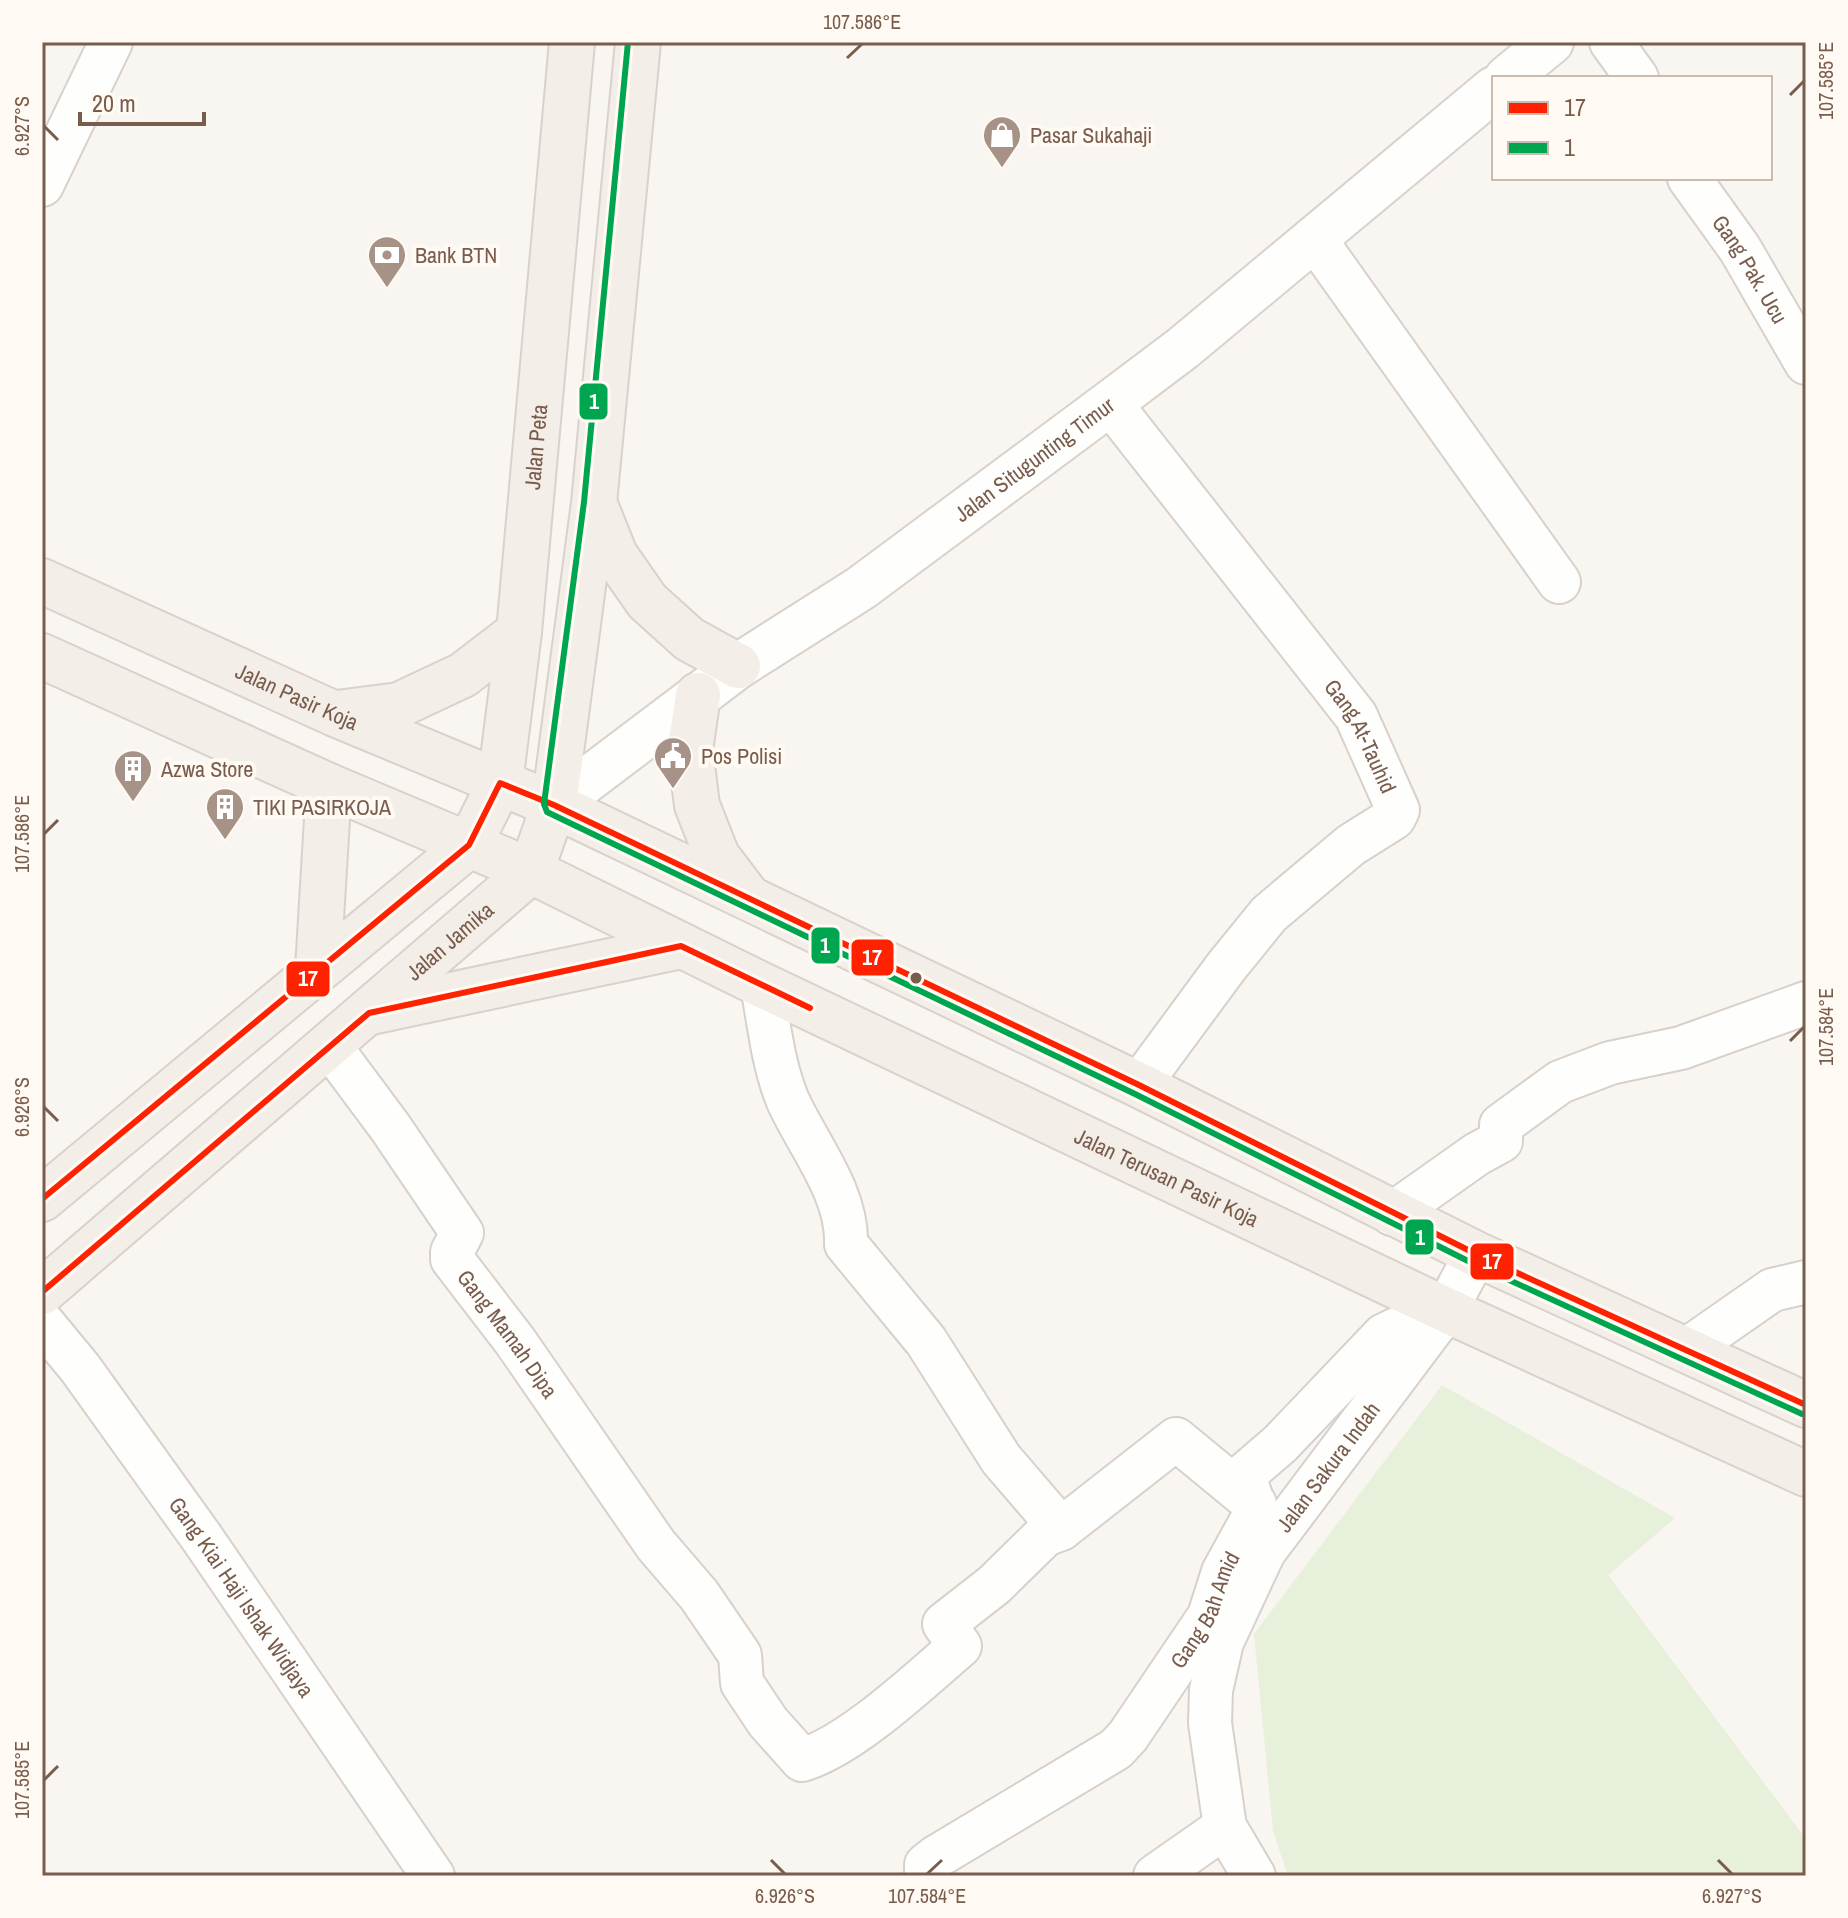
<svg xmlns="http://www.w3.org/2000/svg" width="1848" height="1918" font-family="'Archivo Narrow',sans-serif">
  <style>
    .green { fill: #e7f0db }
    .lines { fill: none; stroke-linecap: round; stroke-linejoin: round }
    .street-casing { stroke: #d7d1cb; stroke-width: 46 }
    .secondary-casing { stroke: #d9d2cb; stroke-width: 48 }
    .primary-casing { stroke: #dad1cc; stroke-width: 48 }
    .street { stroke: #fefefd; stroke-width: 42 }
    .secondary { stroke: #fefefd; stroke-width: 44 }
    .primary { stroke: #f3eee8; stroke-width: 44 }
    .bus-1-casing { stroke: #fffaf3; stroke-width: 12 }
    .bus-2-casing { stroke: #fffaf3; stroke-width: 12 }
    .bus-1 { stroke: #f20; stroke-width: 6 }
    .bus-2 { stroke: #00a64f; stroke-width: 6 }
    .ticks { fill: none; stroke: #7a5c4d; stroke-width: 3 }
    .bus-dot { fill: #7a5c4d; stroke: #fffaf3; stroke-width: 3 }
    .labels { text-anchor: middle; stroke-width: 8; stroke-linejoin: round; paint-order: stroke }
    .poi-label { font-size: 22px; fill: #7a5c4d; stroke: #fffaf3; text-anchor: start }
    .street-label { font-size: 22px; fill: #7a5c4d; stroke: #fffaf3 }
    .line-badge { stroke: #fffaf3; stroke-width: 3 }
    .badge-label { font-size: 22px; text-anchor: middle; font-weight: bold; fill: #fff }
    .neatline { fill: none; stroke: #7a5c4d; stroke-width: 3 }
    .ticks-label { font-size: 20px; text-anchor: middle; fill: #7a5c4d }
  </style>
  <rect width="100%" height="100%" fill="#f9f5f0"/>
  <!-- green -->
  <polygon class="green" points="1442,1385 1675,1518 1608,1575 1806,1839 1806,1876 1288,1876 1273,1831 1254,1634"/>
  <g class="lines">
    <defs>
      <g id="street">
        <polyline points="1611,42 1637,78"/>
        <path id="s1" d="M1689,178L1740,249L1806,363"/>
        <polyline points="42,185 111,42"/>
        <polyline points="1314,238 1559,582"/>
        <path id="s2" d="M1110,403L1356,716L1398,810L1394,818L1351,845L1269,914L1226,967L1139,1085"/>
        <path d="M762,985C769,1024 773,1065 788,1101C808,1145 848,1193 846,1244L926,1341L1001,1459L1061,1529"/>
        <path id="s3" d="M329,1045L390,1127L462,1233L452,1252V1259L515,1341L656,1545L699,1595L740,1655L742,1683L768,1722L802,1760C852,1745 919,1681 960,1646L944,1624L994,1585L1045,1535L1061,1529L1176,1439L1255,1504"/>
        <polyline points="1392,1214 1477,1154 1501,1141 1501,1125 1560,1082 1610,1063 1681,1048 1806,1003"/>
        <path id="s4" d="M42,1322L80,1368L202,1538L433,1876"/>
        <polyline points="1686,1350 1772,1290 1806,1282"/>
        <path id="s5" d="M926,1876V1865L936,1857L1116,1749L1128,1736L1209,1616L1223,1572L1256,1512L1244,1475L1280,1444L1384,1335L1401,1327L1434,1326"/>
        <polyline points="1155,1876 1225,1827"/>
        <path id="s6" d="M1254,1876L1225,1827L1210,1723L1211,1690L1222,1642L1264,1552L1446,1310L1476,1254"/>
      </g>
      <g id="secondary">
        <polyline points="1507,78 1551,42"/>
        <path id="s7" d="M554,805L738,666L861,588L1110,403L1183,348L1494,89"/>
      </g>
      <g id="primary">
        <polyline points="595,505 615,555 647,601 689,639 738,666"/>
        <path id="s8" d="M42,581L335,714L554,805L1139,1085L1476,1254L1806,1405"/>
        <path id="s9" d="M42,656L329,786L531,871L762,985L1446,1310L1806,1474"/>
        <polyline points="698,695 690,750 697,805 717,856 748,897"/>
        <polyline points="337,713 399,705 463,675 519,632"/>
        <polyline points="318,969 329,786"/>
        <polyline points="371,1012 681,946"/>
        <path id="s10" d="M42,1199L469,845L500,783L519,632L572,42"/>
        <path id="s11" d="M42,1292L531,871L554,805L594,503L638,42"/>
      </g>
    </defs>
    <!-- street casing -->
    <use href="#street" class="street-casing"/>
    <!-- secondary casing -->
    <use href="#secondary" class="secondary-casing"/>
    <!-- primary casing -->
    <use href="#primary" class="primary-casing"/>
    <!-- street -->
    <use href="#street" class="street"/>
    <!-- secondary -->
    <use href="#secondary" class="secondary"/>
    <!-- primary -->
    <use href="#primary" class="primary"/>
    <defs>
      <g id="bus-1">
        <polyline points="42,1199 469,845 500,783 554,805 1139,1085 1476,1254 1806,1405"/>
        <polyline points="42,1292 369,1013 681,946 810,1008"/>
      </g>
      <polyline id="bus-2" points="628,42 584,502 544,804 547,812 1135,1094 1472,1263 1802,1414"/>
    </defs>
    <!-- bus-1 casing -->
    <use href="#bus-1" class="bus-1-casing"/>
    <!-- bus-2 casing -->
    <use href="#bus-2" class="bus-2-casing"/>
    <!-- bus-1 -->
    <use href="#bus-1" class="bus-1"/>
    <!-- bus-2 -->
    <use href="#bus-2" class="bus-2"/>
  </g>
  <!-- ticks -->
  <path class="ticks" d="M847,58L862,44M1790,95L1804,81M44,126L58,140M44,834L58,820M1790,1041L1804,1027M44,1107L58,1121M44,1780L58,1766M771,1860L785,1874M1718,1860L1732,1874M927,1874L942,1860"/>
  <!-- icons -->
  <defs>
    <symbol id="shop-pin" viewBox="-11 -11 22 30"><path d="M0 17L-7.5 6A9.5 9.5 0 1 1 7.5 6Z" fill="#a69286" stroke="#fffaf3"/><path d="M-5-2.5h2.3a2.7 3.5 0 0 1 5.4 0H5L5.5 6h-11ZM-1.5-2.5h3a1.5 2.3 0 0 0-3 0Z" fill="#fff"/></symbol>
    <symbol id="bank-pin" viewBox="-11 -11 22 30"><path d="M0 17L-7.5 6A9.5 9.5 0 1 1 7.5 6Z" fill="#a69286" stroke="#fffaf3"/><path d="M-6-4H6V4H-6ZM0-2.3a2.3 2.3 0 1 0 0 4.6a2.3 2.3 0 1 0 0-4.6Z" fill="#fff"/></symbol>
    <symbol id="civic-pin" viewBox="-11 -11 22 30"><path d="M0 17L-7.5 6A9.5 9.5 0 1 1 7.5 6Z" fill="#a69286" stroke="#fffaf3"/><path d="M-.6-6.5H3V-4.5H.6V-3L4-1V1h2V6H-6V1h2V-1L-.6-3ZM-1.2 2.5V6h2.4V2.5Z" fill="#fff"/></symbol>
    <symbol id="building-pin" viewBox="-11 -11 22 30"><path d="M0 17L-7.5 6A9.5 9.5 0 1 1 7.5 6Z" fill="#a69286" stroke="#fffaf3"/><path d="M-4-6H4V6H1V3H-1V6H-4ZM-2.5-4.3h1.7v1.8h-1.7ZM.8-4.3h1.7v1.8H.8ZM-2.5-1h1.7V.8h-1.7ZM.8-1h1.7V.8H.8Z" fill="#fff"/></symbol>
  </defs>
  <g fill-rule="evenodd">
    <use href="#shop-pin" x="980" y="113" width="44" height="60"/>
    <use href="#bank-pin" x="365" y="233" width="44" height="60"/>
    <use href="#civic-pin" x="651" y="734" width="44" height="60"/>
    <use href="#building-pin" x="111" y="747" width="44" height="60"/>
    <use href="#building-pin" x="203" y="785" width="44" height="60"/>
  </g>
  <!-- markers -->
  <circle class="bus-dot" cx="916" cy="978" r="7"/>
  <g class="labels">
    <!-- poi labels -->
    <g class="poi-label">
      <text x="1030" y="143">Pasar Sukahaji</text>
      <text x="415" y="263">Bank BTN</text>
      <text x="701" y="764">Pos Polisi</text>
      <text x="161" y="777">Azwa Store</text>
      <text x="253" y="815">TIKI PASIRKOJA</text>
    </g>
    <!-- street labels -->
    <g class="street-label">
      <text dy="8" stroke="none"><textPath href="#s1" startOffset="110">Gang Pak. Ucu</textPath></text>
      <text dy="8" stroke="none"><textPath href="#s10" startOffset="962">Jalan Peta</textPath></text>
      <text dy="8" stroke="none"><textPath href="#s7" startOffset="592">Jalan Situgunting Timur</textPath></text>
      <text dy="8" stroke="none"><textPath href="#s8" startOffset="280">Jalan Pasir Koja</textPath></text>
      <text dy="8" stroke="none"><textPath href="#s2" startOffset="418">Gang At-Tauhid</textPath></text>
      <text dy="8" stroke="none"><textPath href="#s11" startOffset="538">Jalan Jamika</textPath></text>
      <text dy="8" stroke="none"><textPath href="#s9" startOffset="1240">Jalan Terusan Pasir Koja</textPath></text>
      <text dy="8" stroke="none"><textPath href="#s3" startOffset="352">Gang Mamah Dipa</textPath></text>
      <text dy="8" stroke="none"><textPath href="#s6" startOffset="450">Jalan Sakura Indah</textPath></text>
      <text dy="8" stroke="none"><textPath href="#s4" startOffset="340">Gang Kiai Haji Ishak Widjaya</textPath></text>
      <text dy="8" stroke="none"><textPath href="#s5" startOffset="400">Gang Bah Amid</textPath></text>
    </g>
  </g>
  <g class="line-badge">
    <rect x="578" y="382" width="31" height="39" rx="8" fill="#00a64f"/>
    <rect x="810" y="926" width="31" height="39" rx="8" fill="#00a64f"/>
    <rect x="850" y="938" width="45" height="39" rx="8" fill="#f20"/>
    <rect x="285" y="960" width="46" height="38" rx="8" fill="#f20"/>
    <rect x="1404" y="1218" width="31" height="38" rx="8" fill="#00a64f"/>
    <rect x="1469" y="1242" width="46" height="39" rx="8" fill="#f20"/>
  </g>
  <g class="badge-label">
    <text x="594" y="409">1</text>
    <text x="825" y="953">1</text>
    <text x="872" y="965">17</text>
    <text x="308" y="986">17</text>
    <text x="1420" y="1245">1</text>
    <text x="1492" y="1269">17</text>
  </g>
  <!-- border -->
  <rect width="1848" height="1918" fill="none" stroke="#fffaf3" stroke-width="88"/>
  <!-- legend -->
  <rect x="1492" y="76" width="280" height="104" fill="#fffaf3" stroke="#cabbb1" stroke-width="2"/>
  <rect x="1508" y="102" width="40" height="12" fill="#ff2200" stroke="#cabbb1" stroke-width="2"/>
  <text x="1564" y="116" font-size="24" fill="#7a5c4d">17</text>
  <rect x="1508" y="142" width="40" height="12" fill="#00a64f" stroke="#cabbb1" stroke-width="2"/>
  <text x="1564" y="156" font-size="24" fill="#7a5c4d">1</text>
  <!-- scale -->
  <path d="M80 112v12h124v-12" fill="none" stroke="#7a5c4d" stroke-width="4"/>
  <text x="92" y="112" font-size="24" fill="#7a5c4d" stroke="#fffaf3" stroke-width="6" paint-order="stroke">20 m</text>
  <rect x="44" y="44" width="1760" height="1830" class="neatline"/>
  <g class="ticks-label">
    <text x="862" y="29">107.586°E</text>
    <text transform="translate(1826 81) rotate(-90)" y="7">107.585°E</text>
    <text transform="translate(22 126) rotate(-90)" y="7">6.927°S</text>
    <text transform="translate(22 834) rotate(-90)" y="7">107.586°E</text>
    <text transform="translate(1826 1027) rotate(-90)" y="7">107.584°E</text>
    <text transform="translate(22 1107) rotate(-90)" y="7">6.926°S</text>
    <text transform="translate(22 1780) rotate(-90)" y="7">107.585°E</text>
    <text x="785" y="1903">6.926°S</text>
    <text x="927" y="1903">107.584°E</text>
    <text x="1732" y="1903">6.927°S</text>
  </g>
</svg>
